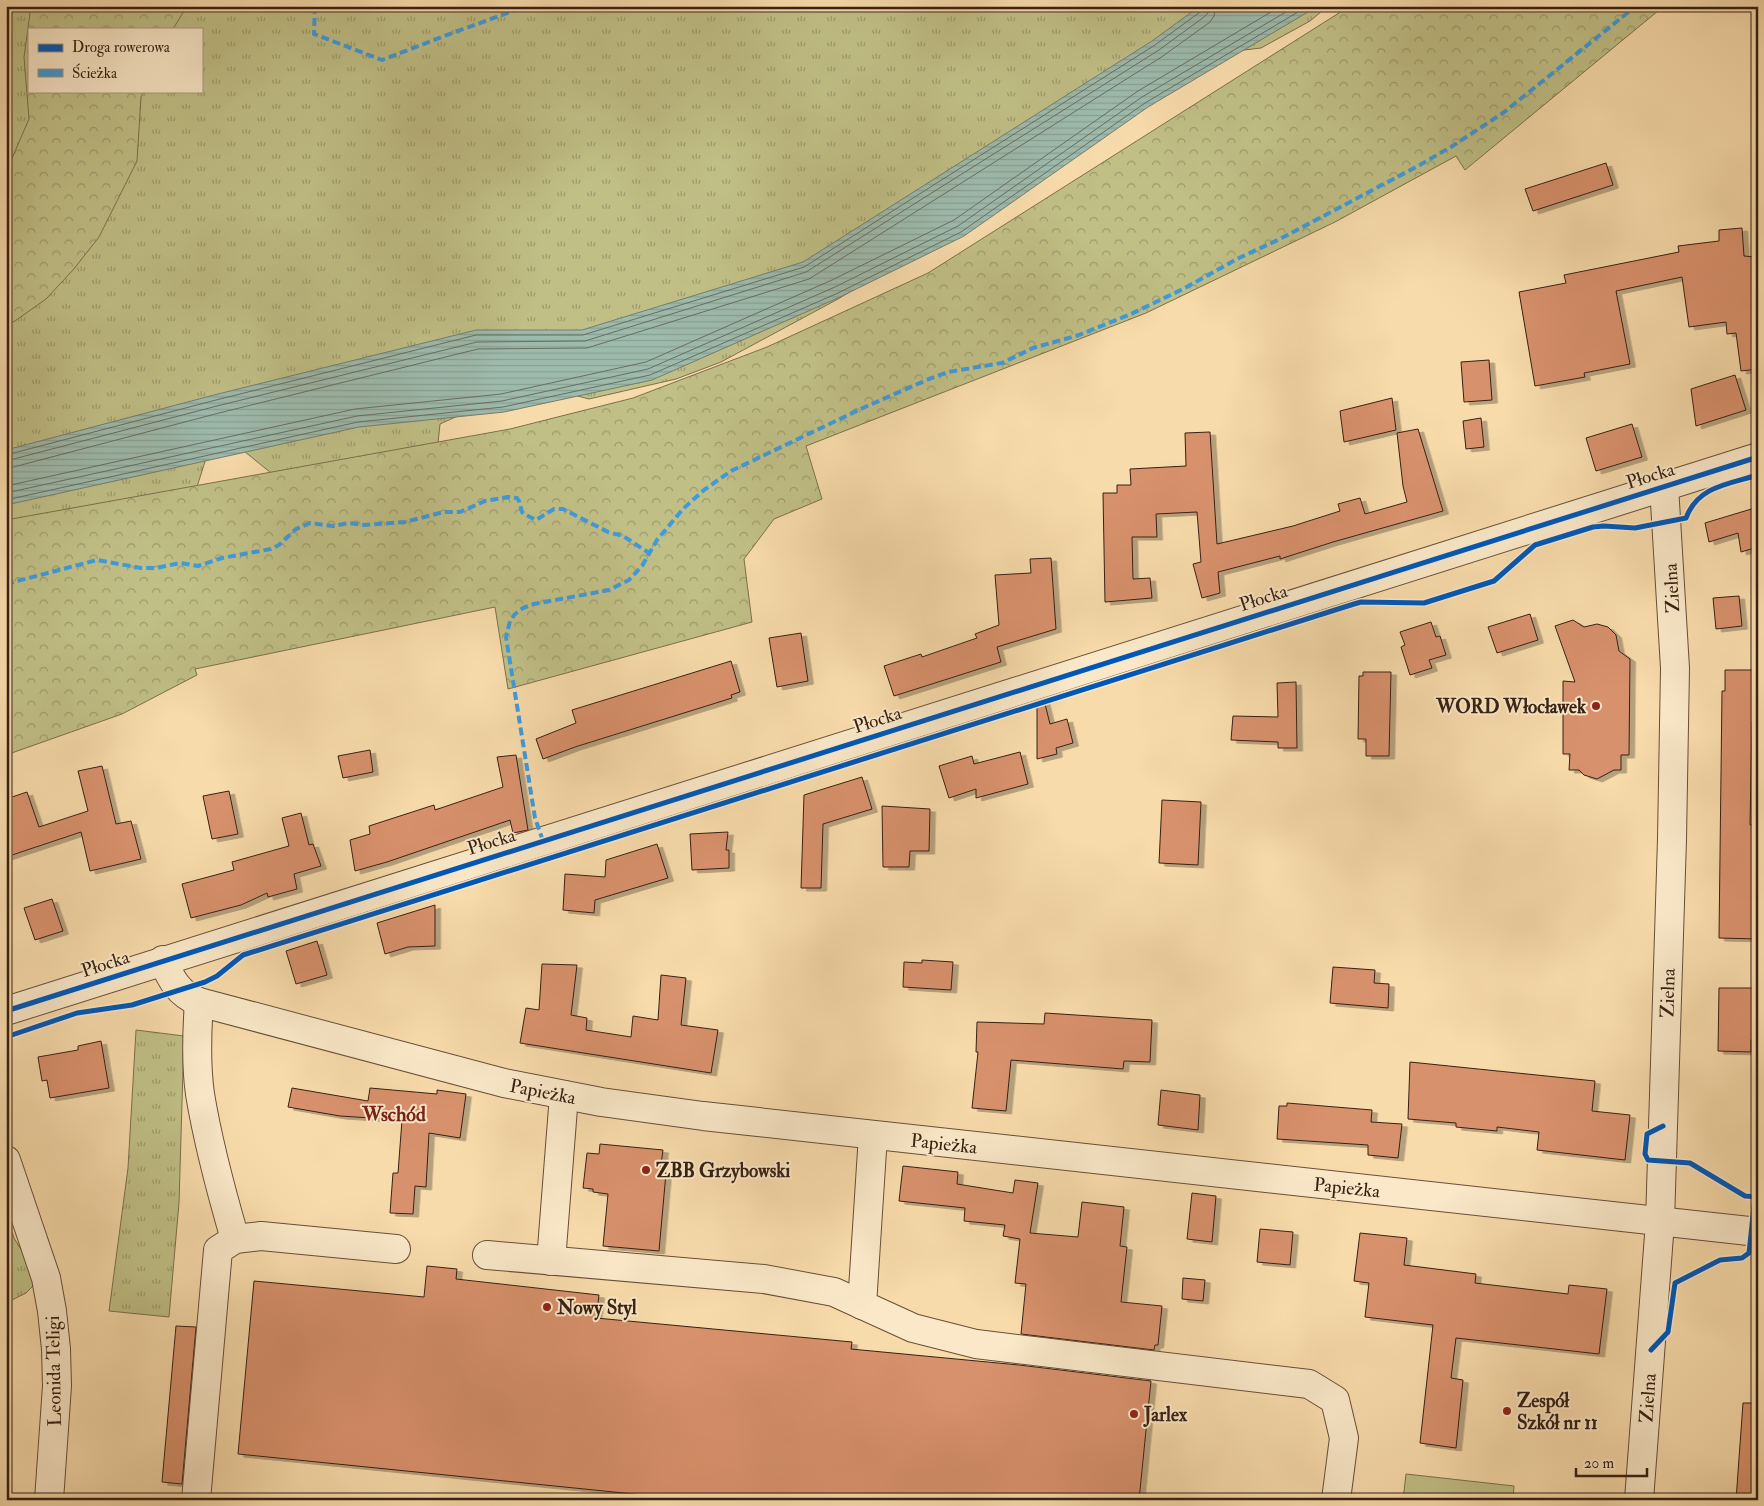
<svg xmlns="http://www.w3.org/2000/svg" width="1764" height="1506" font-family="'IM FELL Double Pica',serif">
  <style>
    .grass { fill: url(#grass-tufts); stroke: #7c704c; fill-rule: evenodd }
    .forest { fill: url(#forest-crowns); stroke: #7c704c }
    .pitch { fill: #c0bf86; stroke: #7c704c }
    .water { fill: url(#water-rules); stroke: #747d6f }
    .lines { fill: none; stroke-linecap: round; stroke-linejoin: round }
    .shore { stroke: #6a6e60; stroke-width: 1 }
    .building { fill: #d8916d; stroke: #372012; filter: url(#shadow) }
    .minor-casing { stroke: #674f38; stroke-width: 30 }
    .minor { stroke: #fae8c8; stroke-width: 28 }
    .quiet { stroke: #3e9bde; stroke-width: 4; stroke-dasharray: 8 4; stroke-linecap: butt }
    .cycleway-casing { stroke: #fae8c8; stroke-width: 8 }
    .cycleway { stroke: #0057b8; stroke-width: 5 }
    .poi-dot { fill: #8f2418; stroke: #fae8c8; stroke-width: 2 }
    .labels { text-anchor: middle; stroke-width: 4; stroke-linejoin: round; paint-order: stroke }
    .street-label { font-size: 19px; fill: #372012; stroke: #fae8c8 }
    .poi-label { font-size: 19px; font-weight: bold; fill: #372012; stroke: #fae8c8; text-anchor: start }
    .neighbourhood-label { font-size: 20px; font-weight: bold; fill: #7a1f14; stroke: #fae8c8 }
  </style>
  <defs>
    <pattern id="grass-tufts" width="24" height="20" patternUnits="userSpaceOnUse" patternTransform="scale(1.25)"><rect width="24" height="20" fill="#c0bf86"/><path d="M3 7l-1-3M5 7V3M7 7l1-3M15 17l-1-3M17 17v-4M19 17l1-3" fill="none" stroke="#9d9b6c"/></pattern>
    <pattern id="forest-crowns" width="20" height="18" patternUnits="userSpaceOnUse" patternTransform="scale(1.25)"><rect width="20" height="18" fill="#c0bf86"/><path d="M2 6a3 3 0 1 1 6 0M12 15a3 3 0 1 1 6 0" fill="none" stroke="#9d9b6c"/></pattern>
    <pattern id="water-rules" width="6" height="5" patternUnits="userSpaceOnUse" patternTransform="scale(1.25)"><rect width="6" height="5" fill="#9dbbad"/><path d="M0 2.5h6" fill="none" stroke="#88a094"/></pattern>
    <filter id="shadow"><feDropShadow dx="5.5" dy="3" stdDeviation="0" flood-color="#0004"/></filter>
  </defs>
  <rect width="100%" height="100%" fill="#f8dbab"/>
  <filter id="stains"><feTurbulence type="fractalNoise" baseFrequency=".004" numOctaves="4"/><feColorMatrix values="0 0 0 0 .2 0 0 0 0 .09 0 0 0 0 .02 0 0 0 .5 -.17"/></filter>
  <radialGradient id="worn" r=".72"><stop offset=".6" stop-color="#630" stop-opacity="0"/><stop offset="1" stop-color="#630" stop-opacity=".3"/></radialGradient>
  <!-- grass -->
  <g class="grass">
    <path d="M6,6H1328L1310,21L1261,48L1219,53L891,267L838,299L721,362L676,379L589,399L547,388L469,411L440,424L435,473L276,477L239,447L209,449L195,493L6,543ZM29,29H201V91H29Z"/>
    <polygon points="136,1030 184,1036 179,1203 169,1317 109,1311 128,1168"/>
    <polygon points="6,1212 14,1238 30,1264 35,1284 26,1293 10,1301 6,1297"/>
  </g>
  <!-- forest -->
  <g class="forest">
    <polygon points="31,6 187,6 173,29 29,29 29,91 144,91 141,97 137,161 99,237 73,270 46,299 15,321 6,325 6,172 29,119 24,57"/>
    <polygon points="1350,6 1664,6 1465,170 1456,156 1335,222 1146,313 806,446 822,499 774,519 744,559 752,622 508,689 495,607 195,669 197,675 122,714 6,755 6,520 510,429 633,398 767,347 928,273"/>
  </g>
  <!-- pitch -->
  <polygon class="pitch" points="1406,1474 1514,1486 1513,1500 1403,1500"/>
  <!-- water -->
  <polygon class="water" points="1200,6 1318,6 1148,107 964,236 840,297 652,380 504,412 359,427 6,505 6,450 214,395 476,330 582,330 803,262 1152,41"/>
  <g class="lines">
    <!-- shore -->
    <g class="shore">
      <polyline points="6,455 216,400 476,335 583,335 804,267 1155,45 1200,12 1202,6"/>
      <polyline points="6,461 217,406 477,342 585,341 806,272 1159,50 1204,17 1208,13 1209,6"/>
      <polyline points="6,469 219,413 478,349 587,348 809,279 1163,56 1210,22 1214,16 1216,6"/>
      <polyline points="6,486 355,409 501,394 646,362 832,280 954,220 1138,91 1281,6"/>
      <polyline points="6,493 357,416 502,401 648,369 835,287 958,226 1142,97 1296,6"/>
      <polyline points="6,500 358,422 503,407 650,375 838,293 961,232 1145,103 1308,6"/>
    </g>
  </g>
  <!-- building -->
  <g class="building">
    <polygon points="1606,163 1613,185 1533,211 1525,189"/>
    <polygon points="1742,228 1744,256 1755,257 1758,279 1758,369 1741,371 1736,333 1727,334 1726,322 1689,327 1682,277 1616,291 1630,364 1584,373 1585,377 1535,386 1519,292 1566,283 1564,275 1679,252 1678,246 1719,241 1719,230"/>
    <polygon points="1489,360 1492,400 1464,402 1461,362"/>
    <polygon points="1735,375 1746,410 1696,426 1691,389"/>
    <polygon points="1392,398 1396,430 1344,442 1340,411"/>
    <polygon points="1481,418 1484,447 1466,449 1463,421"/>
    <polygon points="1632,424 1642,457 1596,471 1586,438"/>
    <polygon points="1418,429 1443,511 1333,542 1280,559 1280,556 1218,572 1220,593 1202,598 1193,564 1201,562 1197,512 1156,514 1157,537 1132,537 1133,579 1150,578 1152,598 1105,602 1103,493 1117,493 1117,485 1131,485 1130,469 1186,466 1185,433 1210,432 1217,544 1293,526 1340,511 1338,504 1360,498 1365,514 1407,502 1403,486 1397,433"/>
    <polygon points="1758,507 1758,547 1741,552 1738,533 1709,542 1705,523"/>
    <polygon points="1051,558 1056,629 997,647 1001,662 894,696 884,666 921,654 922,657 977,638 975,634 999,625 995,575 1031,573 1030,559"/>
    <polygon points="1739,596 1742,626 1716,629 1713,598"/>
    <polygon points="1530,614 1538,640 1497,653 1488,627"/>
    <polygon points="1573,620 1584,627 1597,624 1608,627 1616,635 1619,651 1630,659 1629,755 1621,755 1621,770 1614,770 1597,779 1584,775 1579,770 1569,770 1570,754 1563,754 1563,681 1575,682 1555,626"/>
    <polygon points="1431,622 1436,637 1440,636 1446,655 1429,660 1432,668 1410,675 1401,647 1405,645 1400,632"/>
    <polygon points="801,633 808,681 777,687 769,638"/>
    <polygon points="731,661 740,692 731,695 732,698 575,747 543,759 536,739 576,723 572,710"/>
    <polygon points="1725,670 1758,670 1758,693 1755,693 1755,721 1752,721 1750,825 1758,825 1758,939 1719,938 1722,691 1725,691"/>
    <polygon points="1363,672 1391,672 1389,756 1366,756 1366,739 1358,739 1359,676 1363,676"/>
    <polygon points="1296,682 1297,748 1278,748 1278,742 1231,740 1233,716 1278,717 1277,683"/>
    <polygon points="1044,700 1050,724 1067,719 1073,743 1056,748 1057,754 1037,759 1037,701"/>
    <polygon points="370,750 373,772 343,778 338,756"/>
    <polygon points="1020,752 1028,784 976,798 976,789 949,798 939,766 972,756 974,764"/>
    <polygon points="516,755 528,830 513,833 510,820 387,862 355,871 350,840 370,834 369,826 434,805 435,810 503,787 497,757"/>
    <polygon points="102,766 116,824 131,821 141,859 90,871 81,832 6,857 6,799 27,792 39,827 88,811 78,771"/>
    <polygon points="862,777 872,809 823,824 821,888 801,888 804,795"/>
    <polygon points="229,791 238,834 212,839 203,796"/>
    <polygon points="1162,800 1201,802 1198,865 1159,863"/>
    <polygon points="882,806 930,809 929,851 910,851 909,867 883,867"/>
    <polygon points="301,813 309,845 313,844 321,866 294,874 297,889 268,897 267,893 241,905 191,918 182,884 234,870 232,862 289,846 282,818"/>
    <polygon points="728,832 726,850 729,850 729,868 692,870 690,834"/>
    <polygon points="657,844 668,878 595,900 594,913 563,910 565,874 605,877 606,860"/>
    <polygon points="52,899 63,931 35,940 24,908"/>
    <polygon points="435,905 435,946 408,947 385,954 377,923"/>
    <polygon points="317,941 327,975 296,984 286,951"/>
    <polygon points="922,960 953,962 951,990 903,987 904,962 922,963"/>
    <polygon points="542,964 577,965 571,1015 587,1018 586,1030 631,1037 633,1016 658,1020 661,975 686,978 681,1025 718,1030 711,1073 520,1043 526,1008 539,1010"/>
    <polygon points="1333,967 1375,970 1374,983 1389,984 1388,1008 1330,1003"/>
    <polygon points="1719,988 1758,988 1758,1040 1751,1040 1751,1052 1718,1051"/>
    <polygon points="1045,1013 1152,1020 1150,1062 1124,1061 1123,1069 1011,1060 1006,1111 972,1108 978,1052 976,1052 977,1022 1044,1024"/>
    <polygon points="101,1041 109,1088 50,1098 47,1080 42,1081 38,1057 78,1050 78,1046"/>
    <polygon points="1410,1062 1595,1081 1592,1111 1630,1115 1625,1160 1537,1150 1539,1132 1497,1127 1497,1131 1456,1127 1456,1123 1408,1119"/>
    <polygon points="292,1088 368,1101 370,1088 437,1094 437,1090 466,1094 460,1138 429,1133 426,1187 415,1186 413,1214 390,1213 393,1173 398,1173 402,1120 340,1116 288,1107"/>
    <polygon points="1161,1090 1200,1095 1198,1130 1158,1125"/>
    <polygon points="1287,1103 1372,1110 1371,1122 1402,1124 1398,1158 1368,1155 1368,1145 1277,1139 1279,1106 1287,1106"/>
    <polygon points="600,1144 663,1150 660,1172 666,1173 659,1251 603,1246 608,1194 593,1192 593,1189 583,1188 587,1153 599,1154"/>
    <polygon points="903,1166 958,1172 957,1184 1013,1193 1015,1180 1038,1183 1030,1233 1078,1237 1082,1202 1124,1207 1120,1246 1127,1247 1121,1302 1162,1306 1158,1345 1155,1345 1154,1350 1021,1334 1026,1284 1015,1283 1020,1239 1003,1236 1005,1225 964,1221 965,1208 899,1201"/>
    <polygon points="1192,1193 1216,1196 1212,1242 1187,1239"/>
    <polygon points="1260,1229 1293,1232 1290,1265 1257,1262"/>
    <polygon points="1360,1233 1407,1238 1404,1265 1476,1274 1475,1283 1568,1294 1569,1285 1607,1289 1599,1354 1456,1338 1451,1378 1463,1380 1456,1448 1420,1443 1433,1325 1365,1317 1369,1283 1354,1281"/>
    <polygon points="427,1266 457,1269 456,1279 599,1295 596,1318 852,1342 851,1349 1019,1365 1151,1381 1139,1500 693,1500 238,1454 254,1281 424,1297"/>
    <polygon points="1183,1278 1205,1280 1203,1301 1182,1299"/>
    <polygon points="176,1326 196,1327 182,1484 162,1482"/>
    <polygon points="1743,1403 1758,1403 1758,1500 1736,1500"/>
  </g>
  <g class="lines">
    <defs>
      <g id="minor">
        <path d="M163,960C171,980 179,994 199,1002L504,1083L601,1102L703,1116L1758,1232"/>
        <path d="M199,1002C197,1030 196,1066 200,1094C208,1143 221,1191 235,1239"/>
        <polyline points="6,1011 1758,457"/>
        <polyline points="6,1160 46,1278 52,1311 56,1349 57,1386 49,1500"/>
        <polyline points="487,1255 764,1279 834,1292 913,1328 976,1344 1309,1384 1335,1400 1344,1438 1336,1500"/>
        <polyline points="551,1261 564,1095"/>
        <polyline points="862,1305 873,1135"/>
        <polyline points="196,1500 218,1250 235,1239 261,1236 396,1249"/>
        <polyline points="1639,1500 1660,1222 1672,839 1675,668 1664,486"/>
      </g>
    </defs>
    <!-- minor casing -->
    <use href="#minor" class="minor-casing"/>
    <!-- minor -->
    <use href="#minor" class="minor"/>
    <!-- quiet -->
    <g class="quiet">
      <polyline points="315,6 314,34 382,60 455,32 527,6"/>
      <polyline points="6,584 97,560 141,568 156,568 180,563 198,566 222,558 271,549 279,545 296,529 310,523 333,526 349,523 365,525 405,522 444,512 460,512 485,501 508,497 517,498 519,501 522,512 524,514 536,520 554,509 563,509 608,532 623,536 649,553"/>
      <polyline points="543,841 535,818 506,637 510,621 515,614 523,608 534,604 609,590 629,580 642,566 657,540 683,509 704,490 731,471 865,407 929,379 948,372 1002,363 1033,348 1079,335 1131,314 1183,289 1239,258 1280,239 1418,166 1451,147 1503,113 1636,6"/>
    </g>
    <defs>
      <g id="cycleway">
        <polyline points="6,1011 1758,457"/>
        <path d="M6,1037L77,1013L132,1005L205,982L217,976L243,955L1354,604L1361,602L1424,603L1494,581L1535,545L1593,527L1604,526L1635,528L1686,518C1698,486 1729,484 1758,475"/>
        <polyline points="1663,1126 1647,1134 1645,1154 1648,1160 1690,1163 1745,1196 1758,1197"/>
        <polyline points="1651,1350 1668,1332 1675,1283 1720,1260 1742,1258 1749,1253 1755,1197"/>
      </g>
    </defs>
    <!-- cycleway casing -->
    <use href="#cycleway" class="cycleway-casing"/>
    <!-- cycleway -->
    <use href="#cycleway" class="cycleway"/>
  </g>
  <!-- markers -->
  <g class="poi-dot">
    <circle cx="1596" cy="706" r="5"/>
    <circle cx="646" cy="1170" r="5"/>
    <circle cx="547" cy="1307" r="5"/>
    <circle cx="1507" cy="1411" r="5"/>
    <circle cx="1134" cy="1414" r="5"/>
  </g>
  <g class="labels">
    <!-- street labels -->
    <g class="street-label">
      <text transform="translate(1650 475) rotate(-17)" y="7">Płocka</text>
      <text transform="translate(1671 588) rotate(-93)" y="7">Zielna</text>
      <text transform="translate(1263 597) rotate(-18)" y="7">Płocka</text>
      <text transform="translate(877 719) rotate(-18)" y="7">Płocka</text>
      <text transform="translate(491 841) rotate(-17)" y="7">Płocka</text>
      <text transform="translate(105 963) rotate(-18)" y="7">Płocka</text>
      <text transform="translate(1667 993) rotate(-88)" y="7">Zielna</text>
      <text transform="translate(543 1091) rotate(11)" y="7">Papieżka</text>
      <text transform="translate(944 1143) rotate(6)" y="7">Papieżka</text>
      <text transform="translate(1347 1187) rotate(6)" y="7">Papieżka</text>
      <text transform="translate(53 1371) rotate(-91)" y="7">Leonida Teligi</text>
      <text transform="translate(1647 1398) rotate(-86)" y="7">Zielna</text>
    </g>
    <!-- poi labels -->
    <g class="poi-label">
      <text x="1586" y="713" text-anchor="end">WORD Włocławek</text>
      <text x="656" y="1177">ZBB Grzybowski</text>
      <text x="557" y="1314">Nowy Styl</text>
      <text x="1517" y="1407">Zespół<tspan x="1517" dy="22">Szkół nr 11</tspan></text>
      <text x="1144" y="1421">Jarlex</text>
    </g>
    <!-- neighbourhood labels -->
    <g class="neighbourhood-label">
      <text x="394" y="1121">Wschód</text>
    </g>
  </g>
  <!-- margin -->
  <rect width="1764" height="1506" fill="none" stroke="#f8dbab" stroke-width="25"/>
  <rect x="8" y="8" width="1749" height="1491" fill="none" stroke="#372012" stroke-width="2.5"/>
  <rect x="12" y="12" width="1739" height="1481" fill="none" stroke="#372012"/>
  <!-- legend -->
  <rect x="28" y="28" width="175" height="65" fill="#fae8c8" stroke="#ac987f"/>
  <rect x="38" y="44" width="25" height="8" fill="#0057b8" stroke="#ac987f"/>
  <text x="72" y="52" font-size="15" fill="#372012">Droga rowerowa</text>
  <rect x="38" y="69" width="25" height="8" fill="#3e9bde" stroke="#ac987f"/>
  <text x="72" y="78" font-size="15" fill="#372012">Ścieżka</text>
  <!-- scale -->
  <path d="M1576 1468v8h71v-8" fill="none" stroke="#372012" stroke-width="2.5"/>
  <text x="1584" y="1468" font-size="15" fill="#372012" stroke="#fae8c8" stroke-width="4" paint-order="stroke">20 m</text>
  <rect width="100%" height="100%" filter="url(#stains)"/>
  <rect width="100%" height="100%" fill="url(#worn)"/>
</svg>
